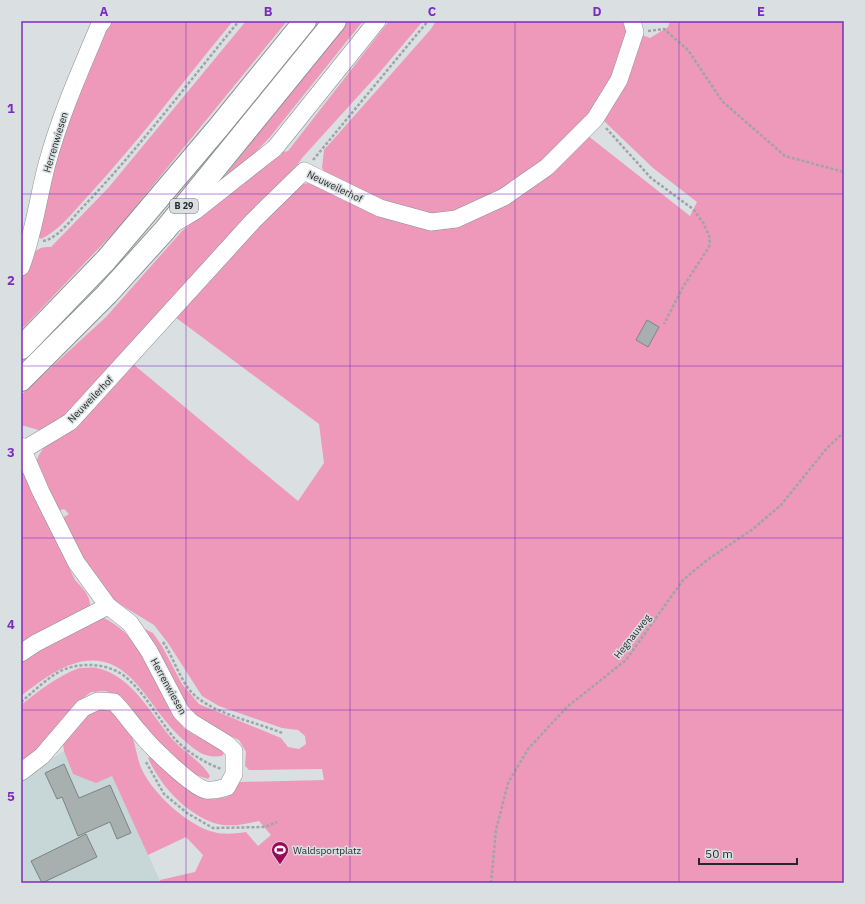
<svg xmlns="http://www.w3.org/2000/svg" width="865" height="904" font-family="'IBM Plex Sans',sans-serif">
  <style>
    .built { fill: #c7d6d6 }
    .green { fill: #ee99b9 }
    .building { fill: #a8afaf; stroke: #7d8383 }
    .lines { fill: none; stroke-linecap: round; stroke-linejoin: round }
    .minor-casing { stroke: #8a9090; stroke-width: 18 }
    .highway-casing { stroke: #8a9090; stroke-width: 24 }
    .path { stroke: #9fa4a4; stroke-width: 2.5; stroke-dasharray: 3 2; stroke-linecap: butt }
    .minor { stroke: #fff; stroke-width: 17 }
    .highway { stroke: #fff; stroke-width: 22 }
    .grid { fill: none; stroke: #7b2cbf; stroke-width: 1; stroke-opacity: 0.55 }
    .labels { text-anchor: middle; stroke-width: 3; stroke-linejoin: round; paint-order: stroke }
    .shield { fill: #dae0e1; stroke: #5c5f60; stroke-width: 1 }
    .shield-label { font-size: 9px; font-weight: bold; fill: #262828 }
    .street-label { font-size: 10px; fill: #262828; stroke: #dae0e1 }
    .poi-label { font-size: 10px; fill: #262828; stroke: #dae0e1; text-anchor: start }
    .neatline { fill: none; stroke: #7b2cbf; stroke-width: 1.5 }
    .grid-label { font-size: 13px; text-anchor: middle; font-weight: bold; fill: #7b2cbf }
  </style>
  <rect width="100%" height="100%" fill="#dae0e1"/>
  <!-- built -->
  <polygon class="built" points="64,751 73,774 112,776 161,883 21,883 21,778"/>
  <!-- green -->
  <g class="green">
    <path d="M111,21H233C185,79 139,141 88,196C74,211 60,230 41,239L36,234L67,114Z"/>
    <path d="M246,21H287L119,227L21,330C21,308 15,261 39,249C42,247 47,247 51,247L109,187Z"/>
    <polygon points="348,21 363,21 270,137 241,168 228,179 224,177"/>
    <polygon points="389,21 423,21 380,72 302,158 288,178 59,425 42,431 21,425 21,395 106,317 182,231 274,154 288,151"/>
    <polygon points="436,21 625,21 625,27 629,29 617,71 601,103 534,171 500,196 430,220 328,178 322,168 324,150 431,29"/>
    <path d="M670,21H844V883H161L160,880L195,872L203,855L186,837L148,855L112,776L96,783L73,774L64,751L63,744L87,711C98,710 108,707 116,714C134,727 134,746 140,765C149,790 185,823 210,831C222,835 233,834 246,832L258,846L271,835L259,821C245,824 228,828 214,823C185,813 160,785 148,758L152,756L200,796L214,799L227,797L240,782L324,780L322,769L249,770L245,766L246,752L239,740L210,727L192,715L142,631L145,629L153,633L162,646L182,684L199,704L281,738L288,747L299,749L306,744L305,736L298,730L282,728L219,706L202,696L168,643L154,625L113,600L78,554L59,524L64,517L69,514L64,509L58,511C54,503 36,471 36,464C38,441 113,382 133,364L298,501L324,463L319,424L175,317L295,186L308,183L450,226L587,135L690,216L697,202L653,168L604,121L610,111L640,34L650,38L668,27Z"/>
    <path d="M21,462L75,580C83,589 93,597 89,611L21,645Z"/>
    <path d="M102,617C137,634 147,663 164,695C170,706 175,717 183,727C195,739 214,740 224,753L222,756C206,758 199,753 187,743C164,725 151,698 131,678C94,641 54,670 21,696V656Z"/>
    <path d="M79,668C85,668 92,667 97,668C133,676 151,715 173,740C185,753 201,761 210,776L208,779L196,775L168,755L119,698L106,691L91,692L77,703L40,749L21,764V705C40,690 56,677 79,668Z"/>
  </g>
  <!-- building -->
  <g class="building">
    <polygon points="647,320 659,327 648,347 636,340"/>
    <polygon points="64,764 79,798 110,785 131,833 117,839 110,822 78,836 62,797 57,799 45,773"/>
    <polygon points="86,834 97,857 42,883 31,861"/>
  </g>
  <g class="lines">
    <defs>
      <g id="minor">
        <polyline points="175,223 195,211 275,148 377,21"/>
        <path d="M21,267C34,233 38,198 47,164C60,116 80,71 99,26L103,21"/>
        <path d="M21,446L41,492L76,562L108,606L130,623L149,651L181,712L191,722L227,744L234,751V774L227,787C220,789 213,791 206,790C192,787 150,746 140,733C131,723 124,712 114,702L98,701L83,708L42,756L21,772"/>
        <polyline points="23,450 70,422 253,221 304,171 380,208 431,222 456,219 504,197 547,167 595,119 619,80 635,32 632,21"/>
        <polyline points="21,653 36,643 108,606"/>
      </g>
      <g id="highway">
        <polyline points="21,348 106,260 218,128 305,21"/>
        <polyline points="21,380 107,294 165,230 335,21"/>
      </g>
    </defs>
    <!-- minor casing -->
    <use href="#minor" class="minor-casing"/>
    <!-- highway casing -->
    <use href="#highway" class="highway-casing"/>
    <!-- path -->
    <g class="path">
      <polyline points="648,31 664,29 688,50 722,101 785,156 844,172"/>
      <polyline points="606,128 651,178 693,209 704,224 710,238 709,247 683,287 664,324"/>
      <polyline points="313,160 428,21"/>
      <path d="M43,241C58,238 70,221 80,210C137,151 187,84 239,21"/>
      <path d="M163,642C173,657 178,674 188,688C206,713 254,721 282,733"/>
      <path d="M21,702C33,692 44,681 57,673C77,661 110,662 128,679C147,696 159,720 175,739C187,752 205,763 221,769"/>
      <polyline points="146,762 164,794 187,813 213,828 265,827 277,822"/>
      <polyline points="491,883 496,830 508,783 528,749 567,707 626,660 683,580 707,560 753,529 781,505 827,448 844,432"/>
    </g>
    <!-- minor -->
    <use href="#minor" class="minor"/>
    <!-- highway -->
    <use href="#highway" class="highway"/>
  </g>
  <!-- grid -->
  <path class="grid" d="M186,21V883M350,21V883M515,21V883M679,21V883M21,194H844M21,366H844M21,538H844M21,710H844"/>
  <!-- icons -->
  <defs>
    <symbol id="stadium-pin" viewBox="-11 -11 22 30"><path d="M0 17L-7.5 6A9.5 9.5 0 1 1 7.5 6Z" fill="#9a095a" stroke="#dae0e1"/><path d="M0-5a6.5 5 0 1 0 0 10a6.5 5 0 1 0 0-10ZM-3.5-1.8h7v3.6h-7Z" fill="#fff"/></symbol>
  </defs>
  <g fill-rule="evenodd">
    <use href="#stadium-pin" x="270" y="840" width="20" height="27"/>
  </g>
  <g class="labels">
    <!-- shield labels -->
    <rect class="shield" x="170" y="199" width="28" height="14" rx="3"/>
    <g class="shield-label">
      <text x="184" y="209">B 29</text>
    </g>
    <!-- street labels -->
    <g class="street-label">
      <text transform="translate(55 142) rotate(-73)" y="4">Herrenwiesen</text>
      <text transform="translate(335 186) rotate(26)" y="4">Neuweilerhof</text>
      <text transform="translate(90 399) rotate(-46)" y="4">Neuweilerhof</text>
      <text transform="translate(632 636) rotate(-52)" y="4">Hegnauweg</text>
      <text transform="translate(169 686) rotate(61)" y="4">Herrenwiesen</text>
    </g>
    <!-- poi labels -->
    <g class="poi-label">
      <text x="293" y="854">Waldsportplatz</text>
    </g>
  </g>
  <!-- border -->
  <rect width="865" height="904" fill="none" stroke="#dae0e1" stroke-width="44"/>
  <!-- scale -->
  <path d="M699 858v6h98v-6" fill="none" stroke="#262828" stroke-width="2"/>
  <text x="705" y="858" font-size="12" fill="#262828" stroke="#dae0e1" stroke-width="3" paint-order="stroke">50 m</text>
  <rect x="22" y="22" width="821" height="860" class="neatline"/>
  <g class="grid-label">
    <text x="104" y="16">A</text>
    <text x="268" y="16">B</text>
    <text x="432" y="16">C</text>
    <text x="597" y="16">D</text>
    <text x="761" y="16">E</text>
    <text x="11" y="113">1</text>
    <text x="11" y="285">2</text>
    <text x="11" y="457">3</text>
    <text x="11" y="629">4</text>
    <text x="11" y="801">5</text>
  </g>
</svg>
